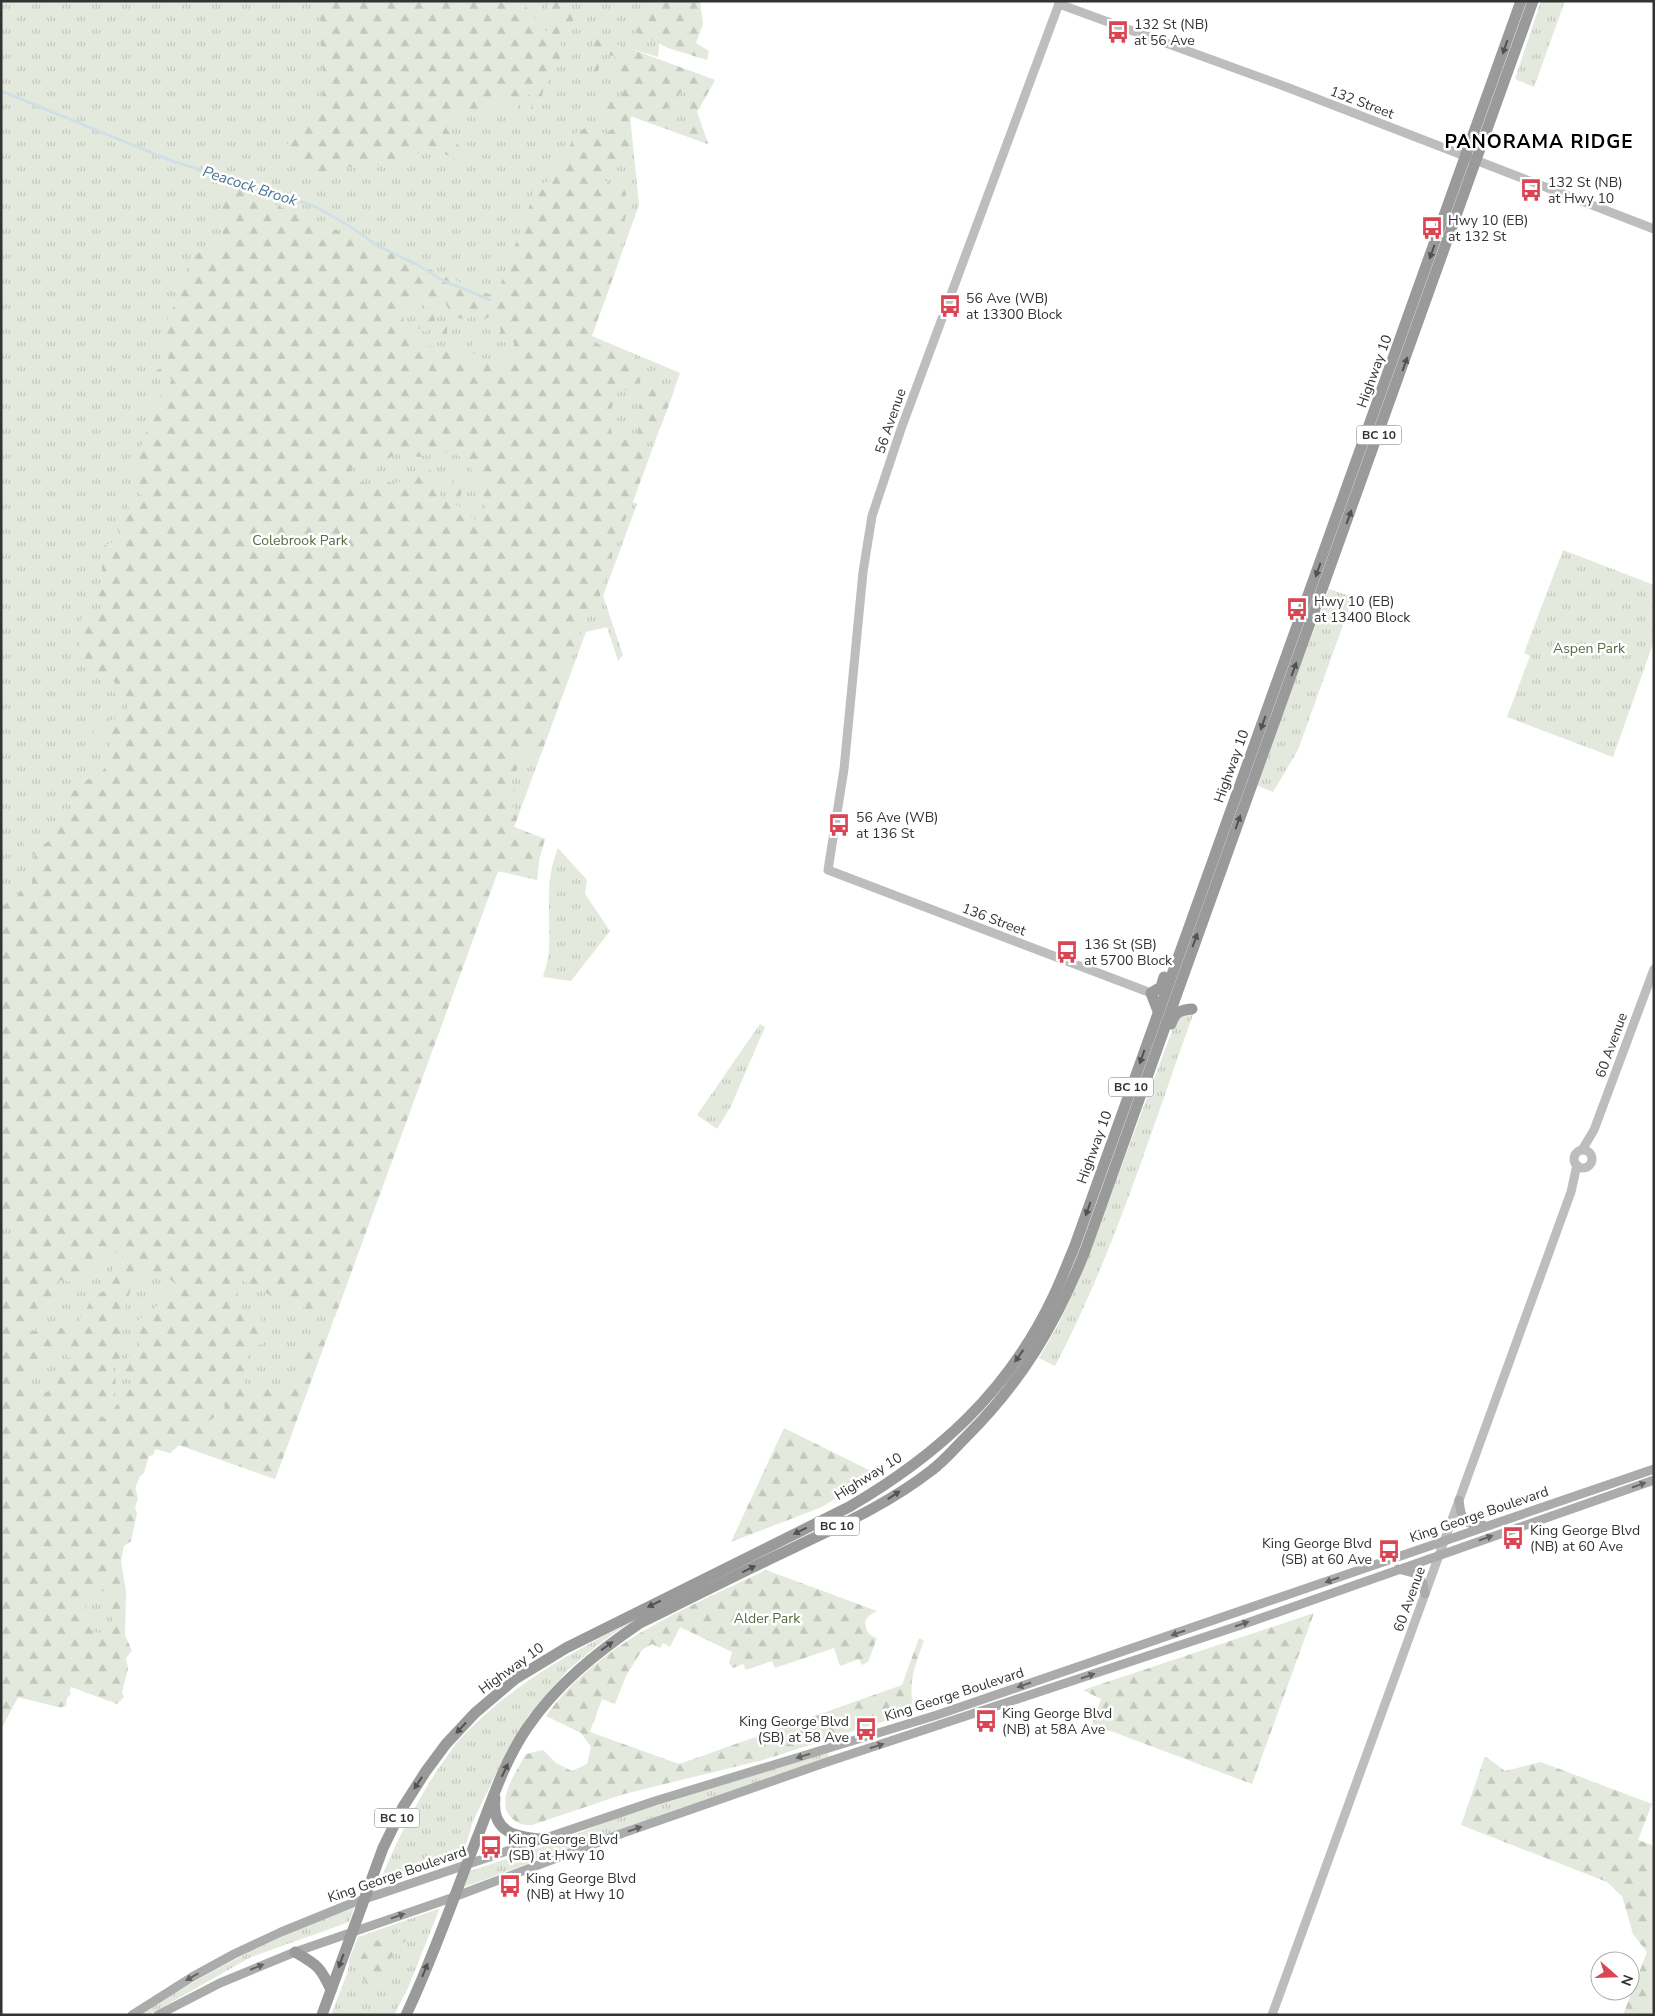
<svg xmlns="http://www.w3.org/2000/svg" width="1655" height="2016" font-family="'Nunito Sans',sans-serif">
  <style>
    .grass { fill: url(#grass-tufts) }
    .forest { fill: url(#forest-firs); fill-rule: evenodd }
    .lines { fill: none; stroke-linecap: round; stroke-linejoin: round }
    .stream { stroke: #cedfe9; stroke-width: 2.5 }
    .secondary { stroke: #bdbdbd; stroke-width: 9 }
    .primary { stroke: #ababab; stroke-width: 9 }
    .highway { stroke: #9a9a9a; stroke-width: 11 }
    .oneway { fill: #525252 }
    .oneway2 { fill: #636363 }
    .labels { text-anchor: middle; stroke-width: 5; stroke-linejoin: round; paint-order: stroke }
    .shield { fill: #fff; stroke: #707070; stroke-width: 1 }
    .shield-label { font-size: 12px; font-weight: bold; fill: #333 }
    .poi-label { font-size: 14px; fill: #333; stroke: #fff; text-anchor: start }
    .street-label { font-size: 14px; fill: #333; stroke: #fff }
    .park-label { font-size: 14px; fill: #566c42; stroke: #fff }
    .water-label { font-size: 15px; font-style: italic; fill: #457490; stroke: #fff }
    .district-label { font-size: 19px; font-weight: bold; letter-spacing: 1px; fill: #000; stroke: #fff }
  </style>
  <defs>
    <pattern id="grass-tufts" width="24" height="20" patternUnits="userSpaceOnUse" patternTransform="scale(1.25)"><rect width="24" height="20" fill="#e3e9dc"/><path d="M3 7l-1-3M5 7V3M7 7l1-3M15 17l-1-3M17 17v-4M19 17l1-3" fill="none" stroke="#c3c8bd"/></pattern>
    <pattern id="forest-firs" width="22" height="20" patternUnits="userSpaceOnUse" patternTransform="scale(1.25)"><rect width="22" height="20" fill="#e3e9dc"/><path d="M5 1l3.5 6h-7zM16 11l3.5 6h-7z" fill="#c3c8bd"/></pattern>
  </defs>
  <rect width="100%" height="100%" fill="#fff"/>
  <!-- grass -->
  <g class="grass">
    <polygon points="1,1 663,1 658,57 625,47 715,80 697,112 708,144 630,116 639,205 592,336 680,373 633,502 637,504 603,596 623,655 618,661 607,627 586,632 514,827 545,839 539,860 537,880 498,871 275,1479 179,1445 170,1453 151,1446 118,1535 109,1701 71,1687 62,1708 18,1697 1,1729"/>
    <polygon points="1541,1 1565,1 1534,87 1515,79"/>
    <polygon points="1563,550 1654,585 1654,641 1613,757 1507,717 1530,656 1524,653"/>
    <polygon points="1329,589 1353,597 1298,750 1273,792 1256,785"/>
    <path d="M558,848L587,880L585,894L610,931L571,981L543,977C545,968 549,959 549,950C551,915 544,881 558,848Z"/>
    <path d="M1194,1012C1151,1131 1114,1254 1055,1366L1039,1358L1059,1323L1079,1280L1175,1023L1182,1015Z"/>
    <polygon points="760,1024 765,1027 731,1106 717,1129 697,1115"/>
    <path d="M657,1608L614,1633L588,1653L568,1670L528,1716L503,1760L473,1821L462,1858L380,1886L381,1879C400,1833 422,1790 452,1749C458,1740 467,1732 475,1724C527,1673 593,1642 657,1608Z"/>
    <polygon points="828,1751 829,1758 669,1812 464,1887 470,1871 551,1844 614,1819"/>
    <path d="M354,1908L349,1922L251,1957L149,2015H139C208,1972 277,1934 354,1908Z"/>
    <polygon points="438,1909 439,1910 408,1988 394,2015 331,2015 348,1971 349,1960 358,1937"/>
  </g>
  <!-- forest -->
  <g class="forest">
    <path d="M321,1H523C527,13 539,21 546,31L551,28L548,19V6L554,1H566C578,22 574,26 560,44L566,52L543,91L539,115L531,113V95L523,94L516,111L509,114L507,99L477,116L459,110L446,128L464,153L459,161L429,146L393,170L371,163L322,172L280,151L319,115L324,85L320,31Z"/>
    <polygon points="647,1 700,1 703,24 696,43 709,51 707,60 668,48 634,31 632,26 643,22 646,17 643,11"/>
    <path d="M595,36L715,80L697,112L708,144L631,116L629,123C616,129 600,114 599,100L604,95L607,96L610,101L617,102L620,99L625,81L618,75L614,56L599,53C599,61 601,70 595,77L592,73L593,43ZM681,92L689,94L690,97L688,106L695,113L692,128L687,131C676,127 667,123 663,110L677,102L678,95Z"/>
    <path d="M588,127L606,134C614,126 618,128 628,131L631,140L628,150L617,160L606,163L603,167V179L609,183L608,188L614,190L620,186L624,188L626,194L619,208L621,212L626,215L621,229C629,246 598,316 591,337C593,339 597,344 600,345C613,351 626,345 637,360H640C645,371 640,387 629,392L620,388C611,405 605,422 615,440L610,446L614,447L618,442L637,435L641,417L639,407L644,391L649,393L656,384H660L662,389L673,387L674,391L661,426L652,432L646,441L639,484L629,504L628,514L614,542L611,566L606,573L599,599L590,603L588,611L580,624L581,635L570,654L565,670L569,677L541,754L528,750L521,757L518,768L511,779V784L516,789L509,797L510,803L519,814L514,827L545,839L539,860L537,880L498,871L335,1317L329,1318L326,1313L320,1311L312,1314L304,1308L291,1307L280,1295L271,1296L255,1285L242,1281L238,1284V1295L234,1304L241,1311L247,1310L261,1317L263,1329L267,1334L264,1342L249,1350V1355L241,1365L245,1372L242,1378L246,1386L257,1388L268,1386L280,1396H286L289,1389L290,1380L299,1371L300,1365L303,1362L301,1350L304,1345L313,1342L315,1332L325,1331L331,1327L275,1479L179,1445L170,1453L155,1449L153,1455L149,1456L144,1473L138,1478L135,1486L138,1499L135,1507L137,1513L131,1541L124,1546L121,1561L126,1591L125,1635L132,1651L126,1658L128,1669L122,1692L124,1697L117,1704L72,1685L69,1688L71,1694L67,1698L66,1706L59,1707L18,1697L1,1729V1249L14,1242L19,1231L17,1228L1,1224V908L12,898L17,897L20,891L32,883L35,855C26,851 24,849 23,839L26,836H30L35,844L41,846L52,839L51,833C59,823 75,817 76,801L68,796L71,790L83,791L84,782C89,778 94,778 98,775C104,771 111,760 111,754C110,749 109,748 111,742L98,737L92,731C98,718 116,726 128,707L125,700L115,697V682L86,671L83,663L85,657C76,645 80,629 82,615L84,613L90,617C97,616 101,614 104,607L98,598L104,580C100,570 103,557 103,546L111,543L119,534L117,528L123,524L126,517L131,514L128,505L134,500L149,503L153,500L152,496H143L129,488L135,480L133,472L138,466L137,458L133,454V451L141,446L154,413L150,408L151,400C163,396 167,391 172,379L156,375V371C180,358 162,342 166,326C168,317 174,309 176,300C177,294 177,287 178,281L187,272L188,262L192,257L204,249L210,253L215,252L225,226L221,216L224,201L216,180L496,297L535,191L534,186L549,181L555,175L560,159L570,151C572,133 572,134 588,127ZM421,292L423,294L424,308L428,309L432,307L437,296L444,299C450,313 450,315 465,320L474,315L481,321L489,317L496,319L501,331L494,340L496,343L510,339L514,343L513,353L507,361L501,364L475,362L458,349L430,346L408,335L405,330L403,316L409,308L413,297ZM449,452L466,459C471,470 487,497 486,508C486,514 482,518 478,521L473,519L464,508L441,499L437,484L440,480L439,474L429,470L408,474L401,481L394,484L381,479L370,484L358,482L356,488H351C349,485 346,480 348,476C352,466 372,459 381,463L397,453L420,457L427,454L441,455ZM103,1246L123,1256L122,1262L112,1270C114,1289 110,1290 93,1295C84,1315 81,1324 58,1329L55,1324L49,1323L33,1332L28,1330L29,1322C34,1317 42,1316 47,1311C55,1303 55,1290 60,1280L71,1282L95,1275L101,1255L99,1247ZM149,1274L170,1279L175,1284C155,1295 165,1295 155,1308C147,1317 133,1317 135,1332L142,1336L138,1350L129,1356L124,1366L125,1371L132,1378L131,1388L106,1418L102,1417L101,1407C122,1393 116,1385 112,1363L120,1358C119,1348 121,1341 122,1331L131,1327L123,1317C129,1299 128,1280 149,1274ZM64,1345L68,1347L66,1354L75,1363L62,1371L55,1387L43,1394L31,1390L24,1384C27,1363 49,1357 64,1345ZM221,1403L225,1406L220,1420L208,1428L203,1425L219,1414ZM100,1590L105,1592L108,1602L106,1611L112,1618V1626C105,1632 102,1635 92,1631C84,1613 83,1610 92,1592Z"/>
    <path d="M432,313L435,320L429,331L424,332L418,328C420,320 423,315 432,313Z"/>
    <polygon points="447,323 447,337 444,340 439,341 438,336 443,324"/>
    <circle cx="477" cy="348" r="6"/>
    <polygon points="464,475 468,477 467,486 462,491 459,499 452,499 455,488 453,481 456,477"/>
    <polygon points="784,1428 875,1473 822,1507 731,1542"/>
    <path d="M766,1570L877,1611L870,1615L865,1621C866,1631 868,1635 877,1638L868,1662L862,1665L859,1659L840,1666L834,1648L775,1668L772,1661L746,1670L743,1664L733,1668L729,1663L732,1652L680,1627L670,1647L663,1643L660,1648L652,1644L642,1650L626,1676L615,1704L602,1699L590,1732L679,1764L902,1685L919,1638L924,1641C913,1671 909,1679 913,1712L763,1760L624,1794L532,1825C524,1825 521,1825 514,1820C492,1804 517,1771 526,1754L543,1750L556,1763L572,1771L587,1764L591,1747L581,1733L546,1716C599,1642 687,1608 766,1570Z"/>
    <polygon points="1314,1613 1252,1784 1092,1724 1101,1699 1083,1690"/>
    <polygon points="1485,1756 1505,1771 1541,1762 1652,1804 1638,1840 1654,1846 1654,2015 1623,2015 1647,1952 1633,1934 1622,1896 1607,1882 1461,1825"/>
    <polygon points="399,1932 409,1932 410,1935 407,1940 395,1949 378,1988 367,1984 356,1968 368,1944"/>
  </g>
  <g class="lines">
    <!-- stream -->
    <polyline class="stream" points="1,91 172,161 283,195 316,207 351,227 378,246 418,265 442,280 490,300"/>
    <!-- secondary -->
    <g class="secondary">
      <polyline points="1060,1 901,429 872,516 863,572 844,769 828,870 1151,993"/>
      <polyline points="1059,4 1289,88 1654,229"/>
      <polyline points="1582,1150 1594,1130 1654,969"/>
      <circle cx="1583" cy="1159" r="9"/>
      <polyline points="1272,2015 1571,1192 1577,1165"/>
    </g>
    <!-- primary -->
    <g class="primary">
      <path d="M1459,1500C1461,1519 1463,1525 1483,1525"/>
      <polyline points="1398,1569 1417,1574 1423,1584 1425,1594"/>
      <polyline points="132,2015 192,1977 234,1954 281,1932 350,1904 655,1801 937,1715 1654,1469"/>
      <polyline points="158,2015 220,1983 295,1952 454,1897 623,1833 830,1761 1247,1623 1654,1480"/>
    </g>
    <!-- highway -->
    <g class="highway">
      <polyline points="1158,1011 1151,993 1161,987 1164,977"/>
      <path d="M1171,1024C1175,1012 1180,1010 1192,1009"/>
      <path d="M495,1798C491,1832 515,1837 542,1839"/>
      <path d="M295,1952C317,1965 320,1966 331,1990"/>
      <path d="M322,2015L383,1848L403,1807L426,1771L446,1744L475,1713L515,1679L566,1648L849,1507C938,1455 1008,1392 1053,1297C1061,1281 1067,1264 1074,1248L1521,1"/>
      <path d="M406,2015C435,1954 456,1890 481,1828C494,1794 506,1759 527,1728C557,1684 596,1653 640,1623C691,1598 742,1572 793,1548C841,1525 890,1503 932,1470C944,1461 954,1449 965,1438C1021,1383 1056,1324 1085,1251C1233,834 1386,419 1533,1"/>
    </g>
  </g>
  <!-- one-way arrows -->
  <defs><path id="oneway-solid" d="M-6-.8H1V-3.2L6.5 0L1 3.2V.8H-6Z" transform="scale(1.25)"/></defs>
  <g class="oneway">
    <use href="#oneway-solid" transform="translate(1505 47) rotate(109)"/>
    <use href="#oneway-solid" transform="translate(1432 252) rotate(110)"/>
    <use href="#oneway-solid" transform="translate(1405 364) rotate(-70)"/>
    <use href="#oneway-solid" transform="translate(1349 517) rotate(-70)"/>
    <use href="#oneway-solid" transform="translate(1318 570) rotate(110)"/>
    <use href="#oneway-solid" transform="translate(1294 669) rotate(-70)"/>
    <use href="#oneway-solid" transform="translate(1263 723) rotate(110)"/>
    <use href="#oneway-solid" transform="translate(1238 822) rotate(-70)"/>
    <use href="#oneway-solid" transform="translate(1195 940) rotate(-70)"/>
    <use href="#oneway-solid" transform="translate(1142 1057) rotate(110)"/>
    <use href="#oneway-solid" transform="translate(1088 1209) rotate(110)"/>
    <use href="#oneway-solid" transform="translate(1019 1356) rotate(125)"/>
    <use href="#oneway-solid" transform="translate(894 1495) rotate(-34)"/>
    <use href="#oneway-solid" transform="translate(800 1531) rotate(154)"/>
    <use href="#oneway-solid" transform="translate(749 1569) rotate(-26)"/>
    <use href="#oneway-solid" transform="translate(654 1604) rotate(154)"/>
    <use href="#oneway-solid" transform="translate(607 1646) rotate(-36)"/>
    <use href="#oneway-solid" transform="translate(461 1728) rotate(133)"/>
    <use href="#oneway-solid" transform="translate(505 1770) rotate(-65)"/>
    <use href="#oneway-solid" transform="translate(418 1783) rotate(123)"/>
    <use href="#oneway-solid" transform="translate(341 1961) rotate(110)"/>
    <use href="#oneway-solid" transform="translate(425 1970) rotate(-68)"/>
  </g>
  <g class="oneway2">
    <use href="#oneway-solid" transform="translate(1639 1485) rotate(-19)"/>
    <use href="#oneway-solid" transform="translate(1486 1538) rotate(-19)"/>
    <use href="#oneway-solid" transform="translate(1332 1580) rotate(161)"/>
    <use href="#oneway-solid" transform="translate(1242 1624) rotate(-19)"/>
    <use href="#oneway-solid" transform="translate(1178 1633) rotate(161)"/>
    <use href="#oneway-solid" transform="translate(1088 1676) rotate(-19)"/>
    <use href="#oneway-solid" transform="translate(1024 1685) rotate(161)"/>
    <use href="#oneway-solid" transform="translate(877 1746) rotate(-18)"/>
    <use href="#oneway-solid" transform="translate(803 1756) rotate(163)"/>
    <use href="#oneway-solid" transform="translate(635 1829) rotate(-19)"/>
    <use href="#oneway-solid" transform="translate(398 1916) rotate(-19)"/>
    <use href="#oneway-solid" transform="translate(257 1967) rotate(-22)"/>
    <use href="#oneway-solid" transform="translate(192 1977) rotate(150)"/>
  </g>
  <!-- icons -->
  <defs>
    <symbol id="bus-bare" viewBox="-9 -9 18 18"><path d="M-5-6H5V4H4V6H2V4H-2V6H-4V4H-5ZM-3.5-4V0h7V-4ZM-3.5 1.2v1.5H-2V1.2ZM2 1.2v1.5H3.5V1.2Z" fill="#d94552" stroke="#fff" stroke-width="2.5" paint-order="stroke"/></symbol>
  </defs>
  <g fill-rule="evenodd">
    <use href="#bus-bare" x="1102" y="16" width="32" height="32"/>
    <use href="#bus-bare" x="1515" y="174" width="32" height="32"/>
    <use href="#bus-bare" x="1416" y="212" width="32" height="32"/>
    <use href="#bus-bare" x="934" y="290" width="32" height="32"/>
    <use href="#bus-bare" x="1281" y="593" width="32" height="32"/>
    <use href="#bus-bare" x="823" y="809" width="32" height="32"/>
    <use href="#bus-bare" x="1051" y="936" width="32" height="32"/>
    <use href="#bus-bare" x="1497" y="1522" width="32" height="32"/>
    <use href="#bus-bare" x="1373" y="1535" width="32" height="32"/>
    <use href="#bus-bare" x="970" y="1705" width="32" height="32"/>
    <use href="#bus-bare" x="850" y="1713" width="32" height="32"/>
    <use href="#bus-bare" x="475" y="1831" width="32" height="32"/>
    <use href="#bus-bare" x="494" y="1870" width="32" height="32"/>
  </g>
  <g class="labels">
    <!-- shield labels -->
    <g class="shield">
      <rect x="1356.5" y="425.5" width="45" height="19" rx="4"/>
      <rect x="1108.5" y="1077.5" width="45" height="19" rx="4"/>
      <rect x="814.5" y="1516.5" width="45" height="19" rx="4"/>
      <rect x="374.5" y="1808.5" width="45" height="19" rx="4"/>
    </g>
    <g class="shield-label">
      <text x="1379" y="439">BC 10</text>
      <text x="1131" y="1091">BC 10</text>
      <text x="837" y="1530">BC 10</text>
      <text x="397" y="1822">BC 10</text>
    </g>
    <!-- poi labels -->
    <g class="poi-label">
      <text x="1134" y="29">132 St (NB)<tspan x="1134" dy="16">at 56 Ave</tspan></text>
      <text x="1548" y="187">132 St (NB)<tspan x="1548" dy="16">at Hwy 10</tspan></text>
      <text x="1448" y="225">Hwy 10 (EB)<tspan x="1448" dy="16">at 132 St</tspan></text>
      <text x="966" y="303">56 Ave (WB)<tspan x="966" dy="16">at 13300 Block</tspan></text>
      <text x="1314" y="606">Hwy 10 (EB)<tspan x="1314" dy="16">at 13400 Block</tspan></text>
      <text x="856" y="822">56 Ave (WB)<tspan x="856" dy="16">at 136 St</tspan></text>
      <text x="1084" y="949">136 St (SB)<tspan x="1084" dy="16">at 5700 Block</tspan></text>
      <text x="1530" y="1535">King George Blvd<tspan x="1530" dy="16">(NB) at 60 Ave</tspan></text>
      <text x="1372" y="1548" text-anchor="end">King George Blvd<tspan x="1372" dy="16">(SB) at 60 Ave</tspan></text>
      <text x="1002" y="1718">King George Blvd<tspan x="1002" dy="16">(NB) at 58A Ave</tspan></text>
      <text x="849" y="1726" text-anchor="end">King George Blvd<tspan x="849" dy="16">(SB) at 58 Ave</tspan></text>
      <text x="508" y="1844">King George Blvd<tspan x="508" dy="16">(SB) at Hwy 10</tspan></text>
      <text x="526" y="1883">King George Blvd<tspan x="526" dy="16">(NB) at Hwy 10</tspan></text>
    </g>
    <!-- street labels -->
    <g class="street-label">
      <text transform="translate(1362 102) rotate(21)" y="5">132 Street</text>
      <text transform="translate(1374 371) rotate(-70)" y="5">Highway 10</text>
      <text transform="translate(890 421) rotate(-71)" y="5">56 Avenue</text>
      <text transform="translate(1231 766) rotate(-70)" y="5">Highway 10</text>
      <text transform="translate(994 919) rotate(21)" y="5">136 Street</text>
      <text transform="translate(1611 1045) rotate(-70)" y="5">60 Avenue</text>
      <text transform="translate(1094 1147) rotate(-70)" y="5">Highway 10</text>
      <text transform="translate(868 1476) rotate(-32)" y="5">Highway 10</text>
      <text transform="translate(1479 1514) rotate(-19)" y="5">King George Boulevard</text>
      <text transform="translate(1409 1599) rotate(-70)" y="5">60 Avenue</text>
      <text transform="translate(511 1668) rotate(-36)" y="5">Highway 10</text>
      <text transform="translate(954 1694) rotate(-18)" y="5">King George Boulevard</text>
      <text transform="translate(397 1874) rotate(-19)" y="5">King George Boulevard</text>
    </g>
    <!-- park labels -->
    <g class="park-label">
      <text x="300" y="545">Colebrook Park</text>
      <text x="1589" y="653">Aspen Park</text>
      <text x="767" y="1623">Alder Park</text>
    </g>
    <!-- water labels -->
    <g class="water-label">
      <text transform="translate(250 186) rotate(18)" y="5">Peacock Brook</text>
    </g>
    <!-- district labels -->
    <g class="district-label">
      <text x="1539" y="148">PANORAMA RIDGE</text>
    </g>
  </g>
  <!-- border -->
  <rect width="1655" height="2016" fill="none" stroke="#333333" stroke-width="5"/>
  <!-- north arrow -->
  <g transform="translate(1615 1976) rotate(110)"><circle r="24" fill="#ffffff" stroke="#adadad"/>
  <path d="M0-4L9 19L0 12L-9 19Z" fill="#d94552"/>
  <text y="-8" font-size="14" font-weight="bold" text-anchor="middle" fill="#333333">N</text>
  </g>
</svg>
